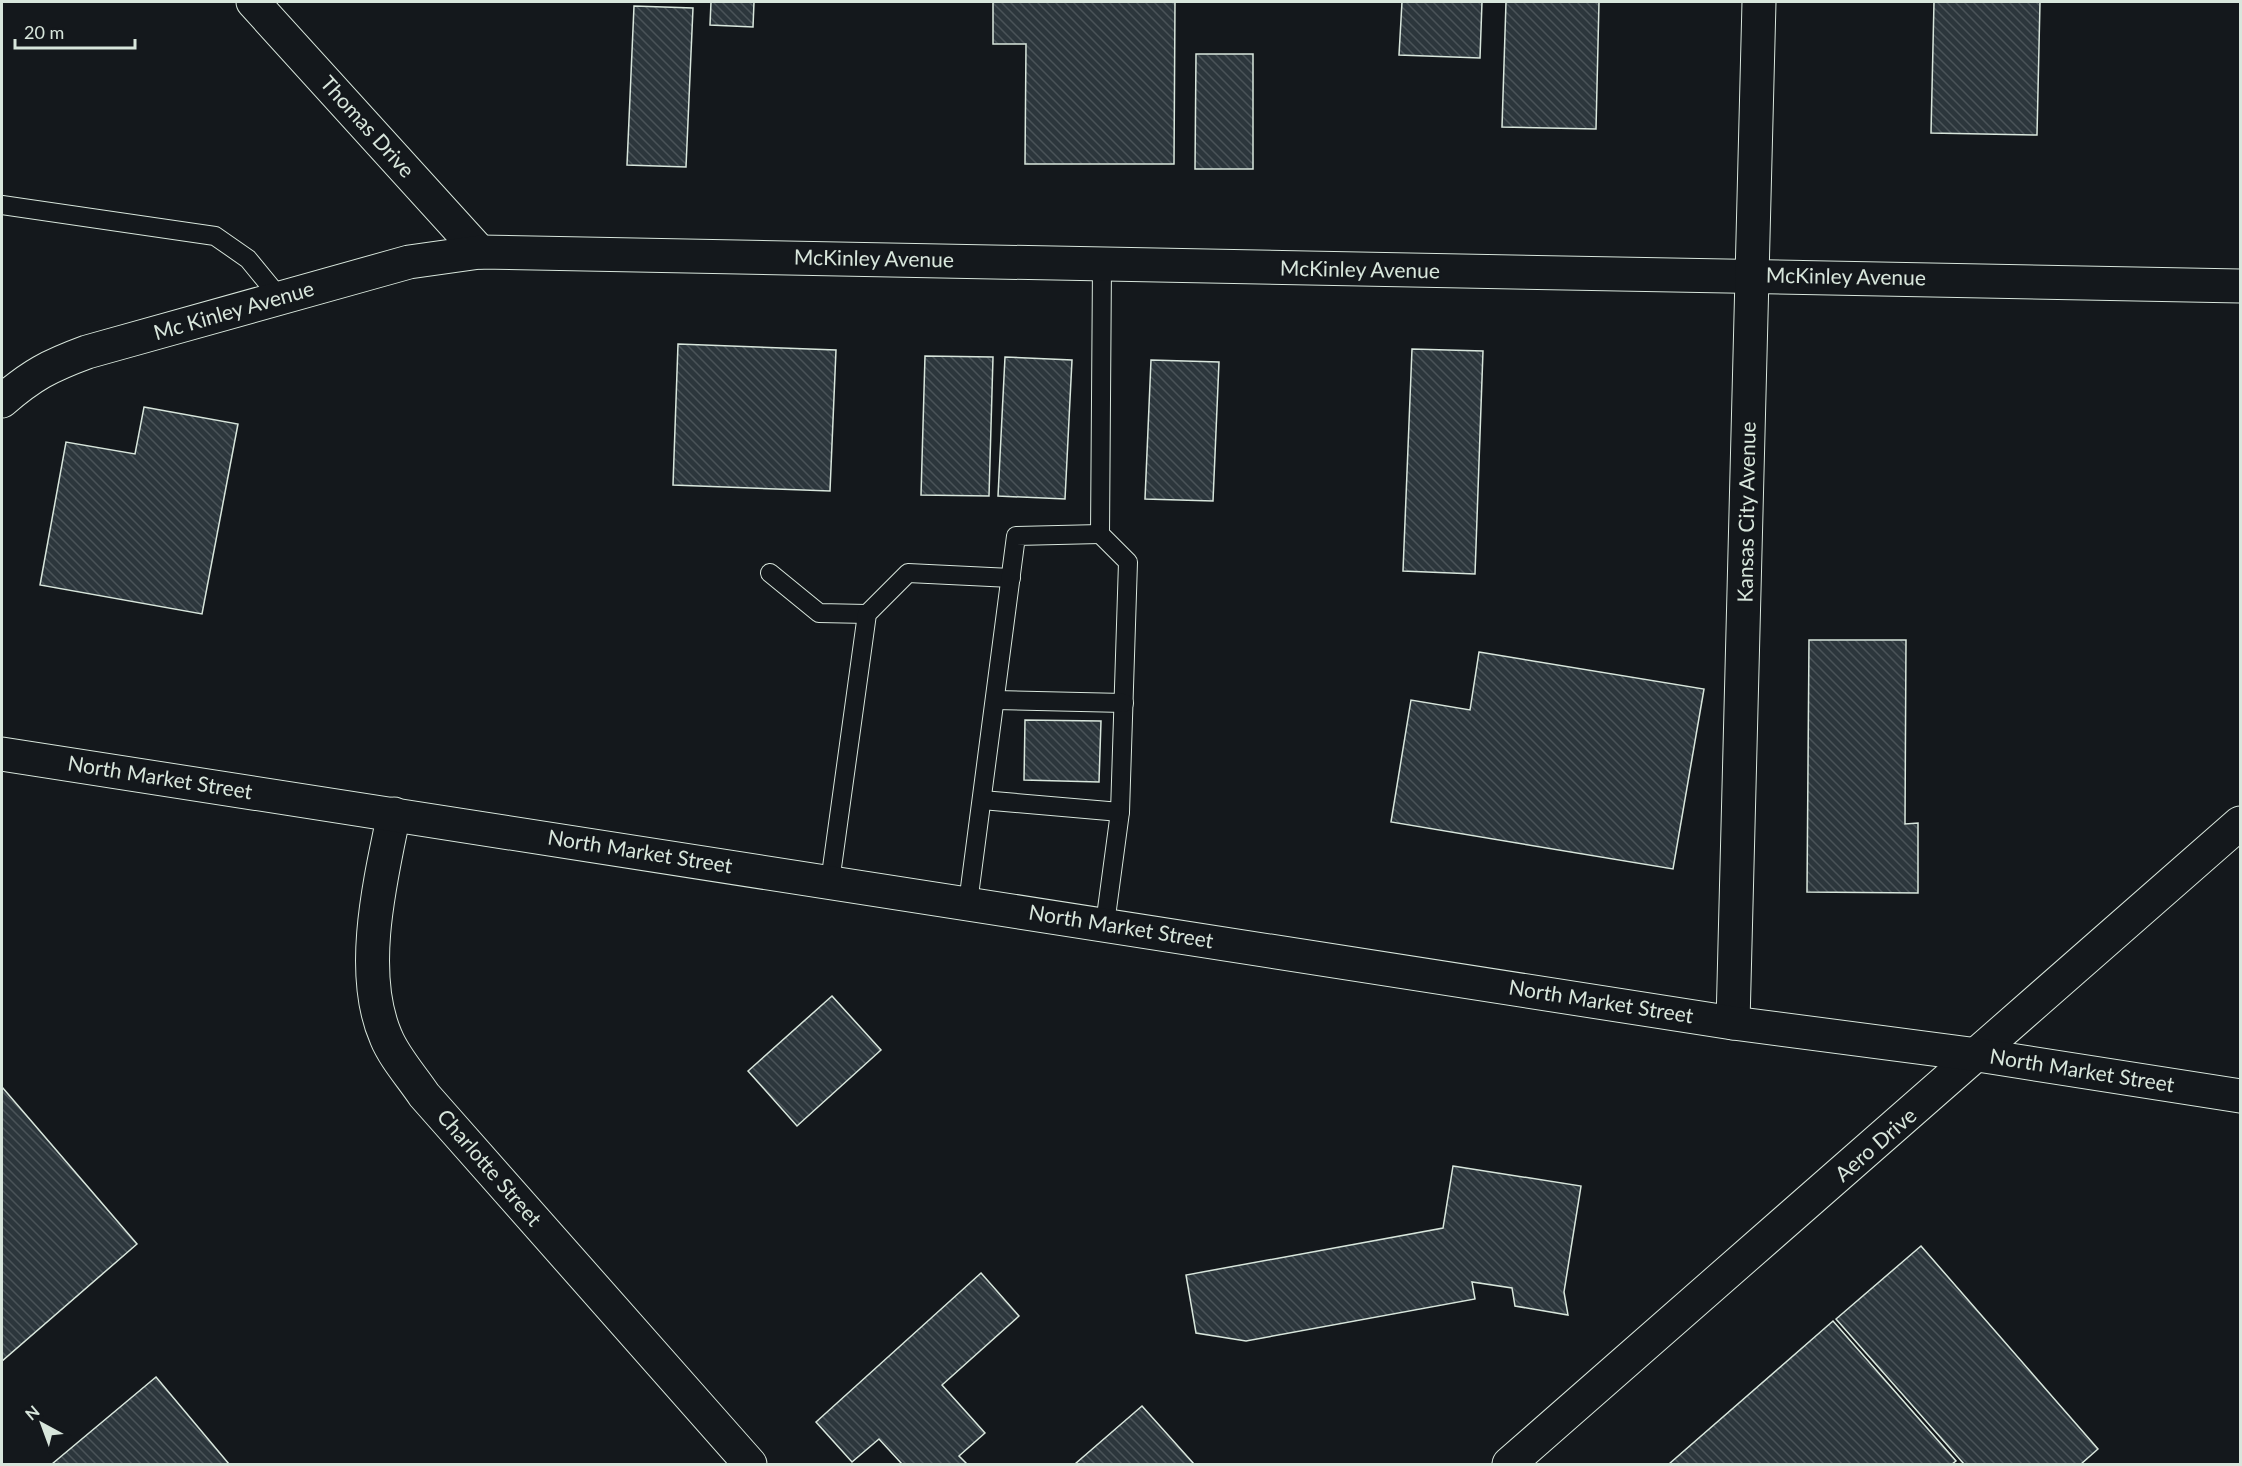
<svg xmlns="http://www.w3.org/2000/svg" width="2242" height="1466" font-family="Lato,sans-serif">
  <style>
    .building { fill: url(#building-back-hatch); stroke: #d8e6dc; stroke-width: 1.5 }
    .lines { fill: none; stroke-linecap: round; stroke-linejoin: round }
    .service-casing { stroke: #d8e6dc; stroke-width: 20 }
    .minor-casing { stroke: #d8e6dc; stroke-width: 35 }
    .primary-casing { stroke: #d8e6dc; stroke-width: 35 }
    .service { stroke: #14181c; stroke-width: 18 }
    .minor { stroke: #14181c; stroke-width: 33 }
    .primary { stroke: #14181c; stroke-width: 33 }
    .labels { text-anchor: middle; stroke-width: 4.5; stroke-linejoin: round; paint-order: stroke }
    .street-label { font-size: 21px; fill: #d8e6dc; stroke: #14181c }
  </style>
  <defs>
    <pattern id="building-back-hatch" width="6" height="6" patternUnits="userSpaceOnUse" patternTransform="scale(1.5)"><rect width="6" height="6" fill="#2c363c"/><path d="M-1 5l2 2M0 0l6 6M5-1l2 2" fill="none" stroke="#4a5358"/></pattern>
  </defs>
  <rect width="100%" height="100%" fill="#14181c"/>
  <!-- building -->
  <g class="building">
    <polygon points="711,2 754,2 753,27 710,25"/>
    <polygon points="993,2 1175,2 1174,164 1025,164 1026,44 993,44"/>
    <polygon points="1402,2 1482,2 1480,58 1399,55"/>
    <polygon points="1506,2 1599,2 1596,129 1502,127"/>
    <polygon points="1934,2 2040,2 2037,135 1931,133"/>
    <polygon points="634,6 693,8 686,167 627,165"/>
    <polygon points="1196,54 1253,54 1253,169 1195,169"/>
    <polygon points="678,344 836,350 830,491 673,485"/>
    <polygon points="1412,349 1483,351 1475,574 1403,571"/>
    <polygon points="925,356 993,357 989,496 921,495"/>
    <polygon points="1005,357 1072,360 1065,499 998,496"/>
    <polygon points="1151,360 1219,362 1213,501 1145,499"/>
    <polygon points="144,407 238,424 202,614 40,585 66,442 135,454"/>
    <polygon points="1809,640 1906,640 1905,824 1918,823 1918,893 1807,892"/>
    <polygon points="1479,652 1704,689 1673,869 1391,822 1411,700 1470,710"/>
    <polygon points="1025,720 1101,721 1099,782 1024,780"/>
    <polygon points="832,996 881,1050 797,1126 748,1071"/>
    <polygon points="2,1087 137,1244 2,1361"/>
    <polygon points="1453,1166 1581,1186 1564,1292 1568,1315 1515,1306 1512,1288 1472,1282 1475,1299 1246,1341 1196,1333 1186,1275 1443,1228"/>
    <polygon points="1921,1246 2098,1449 2081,1464 1964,1464 1836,1319"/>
    <polygon points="981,1273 1019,1316 942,1385 985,1433 959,1456 967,1464 902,1464 879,1439 852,1462 816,1422"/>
    <polygon points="1833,1321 1956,1461 1952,1464 1669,1464"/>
    <polygon points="156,1377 229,1464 52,1464"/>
    <polygon points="1142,1406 1194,1464 1075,1464"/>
  </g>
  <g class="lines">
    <defs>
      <g id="service">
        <polyline points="2,205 215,236 248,259 280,298"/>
        <polyline points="1102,265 1100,534 1128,562 1120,812 1105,924"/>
        <polyline points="770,573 819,613 867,614"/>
        <polyline points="995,700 1124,703"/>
        <polyline points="982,800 1120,812"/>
        <polyline points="830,882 867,614 908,573 1011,578"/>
        <polyline points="968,903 1016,536 1100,534"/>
      </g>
      <g id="minor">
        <polyline points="253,2 480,252"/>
        <path d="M2,401C32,375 49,366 87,352L409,262L480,252L2240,286"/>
        <path d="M394,814C380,881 358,973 386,1037C394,1057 412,1077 424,1095L750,1464"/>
        <polyline points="1733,1023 1759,2"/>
        <polyline points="1509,1464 2240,823"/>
      </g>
      <polyline id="primary" points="2,754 1733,1023 1978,1055 2240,1096"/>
    </defs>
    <!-- service casing -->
    <use href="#service" class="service-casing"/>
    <!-- minor casing -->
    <use href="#minor" class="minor-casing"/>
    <!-- primary casing -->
    <use href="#primary" class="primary-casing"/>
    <!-- service -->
    <use href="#service" class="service"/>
    <!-- minor -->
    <use href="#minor" class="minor"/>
    <!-- primary -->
    <use href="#primary" class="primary"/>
  </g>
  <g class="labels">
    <!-- street labels -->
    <g class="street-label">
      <text transform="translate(367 127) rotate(48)" y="7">Thomas Drive</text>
      <text transform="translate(874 259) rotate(1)" y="7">McKinley Avenue</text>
      <text transform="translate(1360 270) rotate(1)" y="7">McKinley Avenue</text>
      <text transform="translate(1846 277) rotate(1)" y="7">McKinley Avenue</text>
      <text transform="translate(234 311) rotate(-16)" y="7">Mc Kinley Avenue</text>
      <text transform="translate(1747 512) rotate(-89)" y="7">Kansas City Avenue</text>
      <text transform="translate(160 778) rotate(9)" y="7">North Market Street</text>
      <text transform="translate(640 852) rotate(9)" y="7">North Market Street</text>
      <text transform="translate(1121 927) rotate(9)" y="7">North Market Street</text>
      <text transform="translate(1601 1002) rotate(9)" y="7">North Market Street</text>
      <text transform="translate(2082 1071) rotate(9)" y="7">North Market Street</text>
      <text transform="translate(1876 1145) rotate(-41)" y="7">Aero Drive</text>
      <text transform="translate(489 1168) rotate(49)" y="7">Charlotte Street</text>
    </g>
  </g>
  <!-- border -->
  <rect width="2242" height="1466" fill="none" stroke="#d8e6dc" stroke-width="6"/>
  <!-- north arrow -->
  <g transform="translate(42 1424) rotate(319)" stroke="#14181c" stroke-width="4.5" paint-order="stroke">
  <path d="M0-4.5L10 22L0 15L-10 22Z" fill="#d8e6dc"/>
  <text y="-9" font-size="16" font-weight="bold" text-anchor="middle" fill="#d8e6dc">N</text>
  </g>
  <!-- scale -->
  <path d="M15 39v9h120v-9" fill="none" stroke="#d8e6dc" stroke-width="3"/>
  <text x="24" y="39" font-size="18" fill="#d8e6dc" stroke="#14181c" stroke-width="4.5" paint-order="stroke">20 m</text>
</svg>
